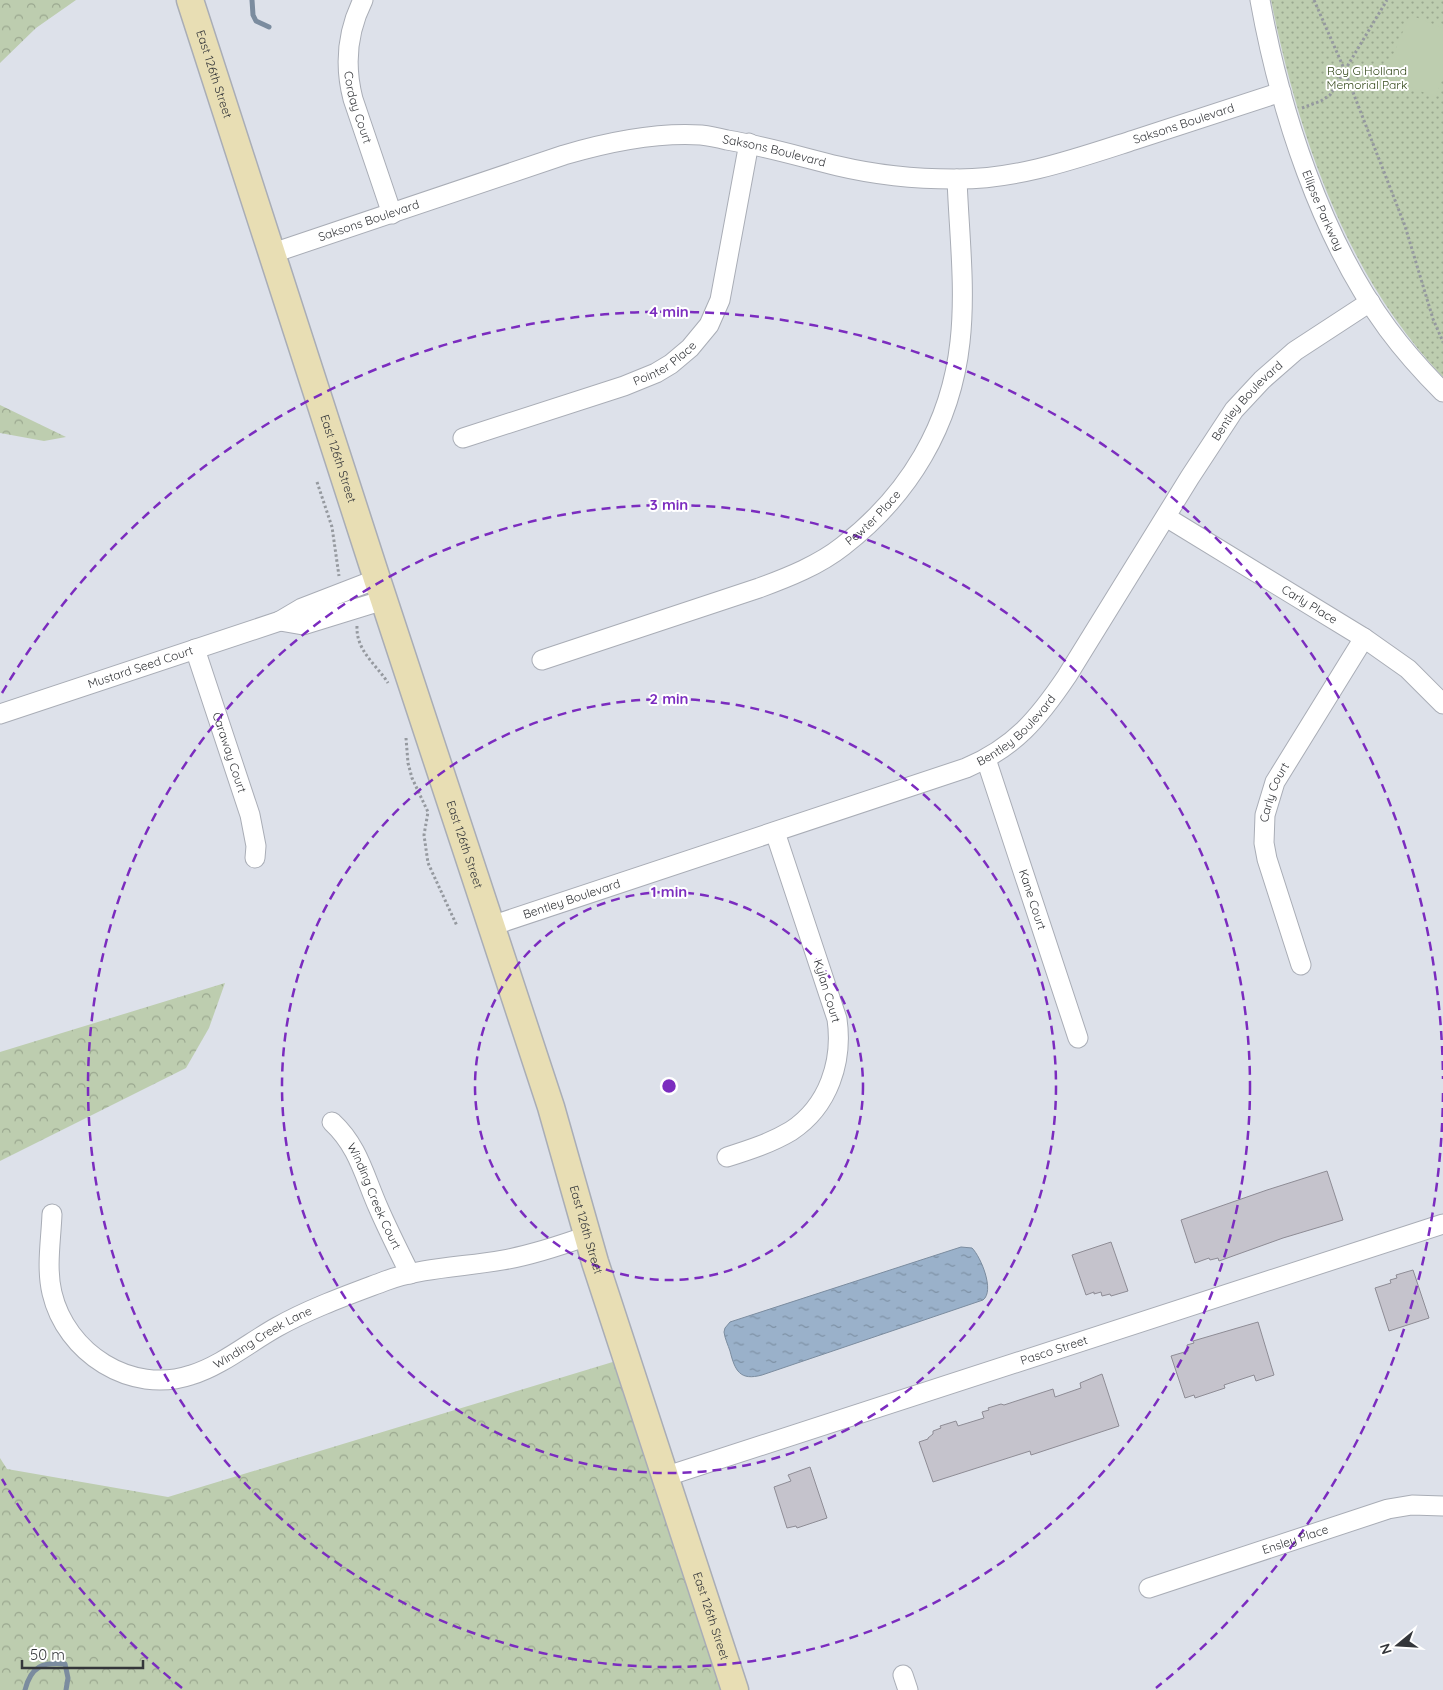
<svg xmlns="http://www.w3.org/2000/svg" width="1443" height="1690" font-family="Quicksand,sans-serif">
  <style>
    .forest { fill: url(#forest-crowns) }
    .park { fill: url(#park-dots) }
    .pitch { fill: #bdcdaf }
    .water { fill: url(#water-ripples); stroke: #7b8c9f }
    .lines { fill: none; stroke-linecap: round; stroke-linejoin: round }
    .stream { stroke: #7b8c9f; stroke-width: 5 }
    .building { fill: #c5c3cc; stroke: #8e8c95 }
    .minor-casing { stroke: #a9adb6; stroke-width: 21 }
    .secondary-casing { stroke: #a9adb6; stroke-width: 29 }
    .path { stroke: #95999f; stroke-width: 3; stroke-dasharray: 2.5 2.5; stroke-linecap: butt }
    .minor { stroke: #fff; stroke-width: 19 }
    .secondary { stroke: #e8deb4; stroke-width: 26 }
    .ring { fill: none; stroke: #7b2cbf; stroke-width: 2.5; stroke-dasharray: 9 6 }
    .labels { text-anchor: middle; stroke-width: 4; stroke-linejoin: round; paint-order: stroke }
    .park-label { font-size: 12px; fill: #324719; stroke: #fff }
    .street-label { font-size: 12px; fill: #34363a; stroke: #fff }
    .centre { fill: #7b2cbf; stroke: #fff; stroke-width: 2.5 }
    .ring-label { font-size: 15px; text-anchor: middle; font-weight: bold; fill: #7b2cbf; stroke: #fff; stroke-width: 4; stroke-linejoin: round; paint-order: stroke }
  </style>
  <defs>
    <pattern id="forest-crowns" width="20" height="18" patternUnits="userSpaceOnUse" patternTransform="scale(1.25)"><rect width="20" height="18" fill="#bdcdaf"/><path d="M2 6a3 3 0 1 1 6 0M12 15a3 3 0 1 1 6 0" fill="none" stroke="#9aa78f"/></pattern>
    <pattern id="park-dots" width="8" height="8" patternUnits="userSpaceOnUse" patternTransform="scale(1.25)"><rect width="8" height="8" fill="#bdcdaf"/><path d="M2 2h.1M6 6h.1" fill="none" stroke="#9aa78f" stroke-width="1.8" stroke-linecap="round"/></pattern>
    <pattern id="water-ripples" width="26" height="14" patternUnits="userSpaceOnUse" patternTransform="scale(1.25)"><rect width="26" height="14" fill="#9ab1ca"/><path d="M2 4q2-2 4 0t4 0M15 11q2-2 4 0t4 0" fill="none" stroke="#7e91a5"/></pattern>
  </defs>
  <rect width="100%" height="100%" fill="#dde1ea"/>
  <!-- forest -->
  <g class="forest">
    <polygon points="0,0 76,0 36,28 0,63"/>
    <polygon points="0,405 66,437 44,441 0,433"/>
    <polygon points="225,983 209,1028 186,1068 0,1161 0,1052"/>
    <polygon points="616,1361 722,1690 0,1690 0,1458 7,1469 168,1497"/>
  </g>
  <!-- park -->
  <path class="park" d="M1271,0H1443V377C1346,276 1298,135 1271,0Z"/>
  <!-- pitch -->
  <polygon class="pitch" points="1410,15 1443,28 1443,78 1435,97 1384,76"/>
  <!-- water -->
  <path class="water" d="M961,1247L972,1248C981,1257 995,1291 983,1300L762,1375C740,1381 735,1371 730,1351C728,1345 725,1339 724,1332L725,1328L730,1322Z"/>
  <g class="lines">
    <!-- stream -->
    <g class="stream">
      <polyline points="252,0 253,15 256,21 269,27"/>
      <path d="M25,1690C31,1666 43,1662 65,1664L68,1678L66,1690"/>
    </g>
  </g>
  <!-- building -->
  <g class="building">
    <polygon points="1327,1171 1343,1220 1283,1238 1219,1261 1218,1258 1210,1260 1209,1258 1195,1263 1181,1220 1267,1190"/>
    <polygon points="1111,1242 1128,1291 1111,1296 1110,1294 1102,1296 1101,1292 1094,1294 1094,1292 1086,1295 1072,1255"/>
    <polygon points="1413,1270 1429,1318 1389,1331 1375,1288 1391,1283 1390,1280 1397,1278 1396,1275"/>
    <polygon points="1258,1322 1274,1375 1256,1381 1254,1375 1224,1385 1225,1388 1195,1398 1194,1395 1185,1398 1171,1356 1188,1351 1187,1345 1194,1343 1193,1341"/>
    <polygon points="1102,1374 1119,1426 1031,1455 1030,1451 933,1482 919,1442 928,1439 928,1438 933,1434 933,1431 941,1428 940,1426 956,1421 958,1426 984,1418 982,1412 989,1410 988,1408 1001,1404 1004,1405 1053,1389 1055,1397 1081,1388 1080,1383"/>
    <polygon points="810,1467 827,1518 797,1528 796,1526 787,1528 774,1487 791,1481 788,1475"/>
  </g>
  <g class="lines">
    <defs>
      <g id="minor">
        <path id="s1" d="M363,0C347,32 344,64 353,99L392,214"/>
        <path id="s2" d="M1260,0C1280,111 1321,238 1388,329C1405,352 1423,372 1443,392"/>
        <path id="s3" d="M273,253L564,155C608,142 655,132 701,135C710,136 719,138 727,140C765,146 801,157 838,166C876,175 914,179 954,179C1016,180 1075,159 1134,140C1183,124 1232,108 1281,92"/>
        <path id="s4" d="M463,438L624,386L656,373L671,364L690,348L709,325L720,300L749,143"/>
        <path id="s5" d="M1166,517L1364,638L1408,669L1443,704"/>
        <polyline points="377,579 302,608 280,621 303,625 384,600"/>
        <path id="s6" d="M195,649L250,815L256,846L255,858"/>
        <path id="s7" d="M542,660L759,588C789,577 819,565 843,546C909,495 951,425 960,342C966,288 959,233 957,179"/>
        <path id="s8" d="M0,714L280,621"/>
        <path id="s9" d="M986,759L1078,1038"/>
        <path id="s10" d="M491,926L966,768C1015,747 1038,719 1067,676L1190,477L1234,410L1262,380L1295,351L1370,302"/>
        <path id="s11" d="M1301,965L1267,859L1264,843L1265,815L1275,782L1364,638"/>
        <path id="s12" d="M332,1122C358,1146 364,1175 378,1207C388,1230 399,1252 410,1274"/>
        <path d="M727,1157C749,1150 771,1143 791,1131C829,1106 843,1061 837,1019L775,832"/>
        <path id="s13" d="M52,1214C51,1240 46,1268 52,1293C66,1353 131,1395 191,1375C221,1366 250,1342 277,1327C311,1308 348,1295 385,1281C423,1267 464,1267 503,1260C532,1255 559,1246 587,1236"/>
        <path id="s14" d="M664,1477L1443,1224"/>
        <path id="s15" d="M1149,1588L1388,1509L1412,1505L1443,1506"/>
        <polyline points="903,1675 908,1690"/>
      </g>
      <g id="secondary">
        <path id="s16" d="M190,0L377,579L551,1107L595,1262L735,1690"/>
      </g>
    </defs>
    <!-- minor casing -->
    <use href="#minor" class="minor-casing"/>
    <!-- secondary casing -->
    <use href="#secondary" class="secondary-casing"/>
    <!-- path -->
    <g class="path">
      <polyline points="1314,0 1342,64 1405,226 1433,319 1443,342"/>
      <polyline points="1302,108 1321,101 1330,95 1387,0"/>
      <polyline points="317,482 332,527 339,576"/>
      <path d="M357,626C356,651 376,664 388,683"/>
      <polyline points="406,738 408,763 412,778 428,812 424,835 428,863 457,926"/>
    </g>
    <!-- minor -->
    <use href="#minor" class="minor"/>
    <!-- secondary -->
    <use href="#secondary" class="secondary"/>
  </g>
  <!-- distance rings -->
  <g class="ring">
    <circle cx="669" cy="1086" r="194"/>
    <circle cx="669" cy="1086" r="387"/>
    <circle cx="669" cy="1086" r="581"/>
    <path d="M1443 1093A774 774 0 0 1 1156 1688M182 1688A774 774 0 0 1 2 1479M2 693A774 774 0 0 1 1443 1079"/>
  </g>
  <g class="labels">
    <!-- park labels -->
    <g class="park-label">
      <text x="1367" y="75">Roy G Holland<tspan x="1367" dy="14">Memorial Park</tspan></text>
    </g>
    <!-- street labels -->
    <g class="street-label">
      <text dy="4" stroke="none"><textPath href="#s16" startOffset="78">East 126th Street</textPath></text>
      <text dy="4" stroke="none"><textPath href="#s1" startOffset="111">Corday Court</textPath></text>
      <text dy="4" stroke="none"><textPath href="#s3" startOffset="941">Saksons Boulevard</textPath></text>
      <text dy="4" stroke="none"><textPath href="#s3" startOffset="521">Saksons Boulevard</textPath></text>
      <text dy="4" stroke="none"><textPath href="#s2" startOffset="220">Ellipse Parkway</textPath></text>
      <text dy="4" stroke="none"><textPath href="#s3" startOffset="101">Saksons Boulevard</textPath></text>
      <text dy="4" stroke="none"><textPath href="#s4" startOffset="216">Pointer Place</textPath></text>
      <text dy="4" stroke="none"><textPath href="#s10" startOffset="969">Bentley Boulevard</textPath></text>
      <text dy="4" stroke="none"><textPath href="#s16" startOffset="482">East 126th Street</textPath></text>
      <text dy="4" stroke="none"><textPath href="#s7" startOffset="364">Pewter Place</textPath></text>
      <text dy="4" stroke="none"><textPath href="#s5" startOffset="168">Carly Place</textPath></text>
      <text dy="4" stroke="none"><textPath href="#s8" startOffset="148">Mustard Seed Court</textPath></text>
      <text dy="4" stroke="none"><textPath href="#s10" startOffset="564">Bentley Boulevard</textPath></text>
      <text dy="4" stroke="none"><textPath href="#s6" startOffset="109">Caraway Court</textPath></text>
      <text dy="4" stroke="none"><textPath href="#s11" startOffset="180">Carly Court</textPath></text>
      <text dy="4" stroke="none"><textPath href="#s16" startOffset="888">East 126th Street</textPath></text>
      <text dy="4" stroke="none"><textPath href="#s9" startOffset="148">Kane Court</textPath></text>
      <text dy="4" stroke="none"><textPath href="#s10" startOffset="85">Bentley Boulevard</textPath></text>
      <text transform="translate(827 991) rotate(73)" y="4">Kylan Court</text>
      <text dy="4" stroke="none"><textPath href="#s12" startOffset="86">Winding Creek Court</textPath></text>
      <text dy="4" stroke="none"><textPath href="#s16" startOffset="1292">East 126th Street</textPath></text>
      <text dy="4" stroke="none"><textPath href="#s13" startOffset="341">Winding Creek Lane</textPath></text>
      <text dy="4" stroke="none"><textPath href="#s14" startOffset="410">Pasco Street</textPath></text>
      <text dy="4" stroke="none"><textPath href="#s15" startOffset="154">Ensley Place</textPath></text>
      <text dy="4" stroke="none"><textPath href="#s16" startOffset="1698">East 126th Street</textPath></text>
    </g>
  </g>
  <circle cx="669" cy="1086" r="8" class="centre"/>
  <g class="ring-label">
    <text x="669" y="317">4 min</text>
    <text x="669" y="510">3 min</text>
    <text x="669" y="704">2 min</text>
    <text x="669" y="897">1 min</text>
  </g>
  <!-- north arrow -->
  <g transform="translate(1398 1645) rotate(252)" stroke="#ffffff" stroke-width="4" paint-order="stroke">
  <path d="M0-4L9 19L0 12L-9 19Z" fill="#34363a"/>
  <text y="-8" font-size="14" font-weight="bold" text-anchor="middle" fill="#34363a">N</text>
  </g>
  <!-- scale -->
  <path d="M22 1660v8h121v-8" fill="none" stroke="#34363a" stroke-width="2.5"/>
  <text x="30" y="1660" font-size="15" fill="#34363a" stroke="#ffffff" stroke-width="4" paint-order="stroke">50 m</text>
</svg>
